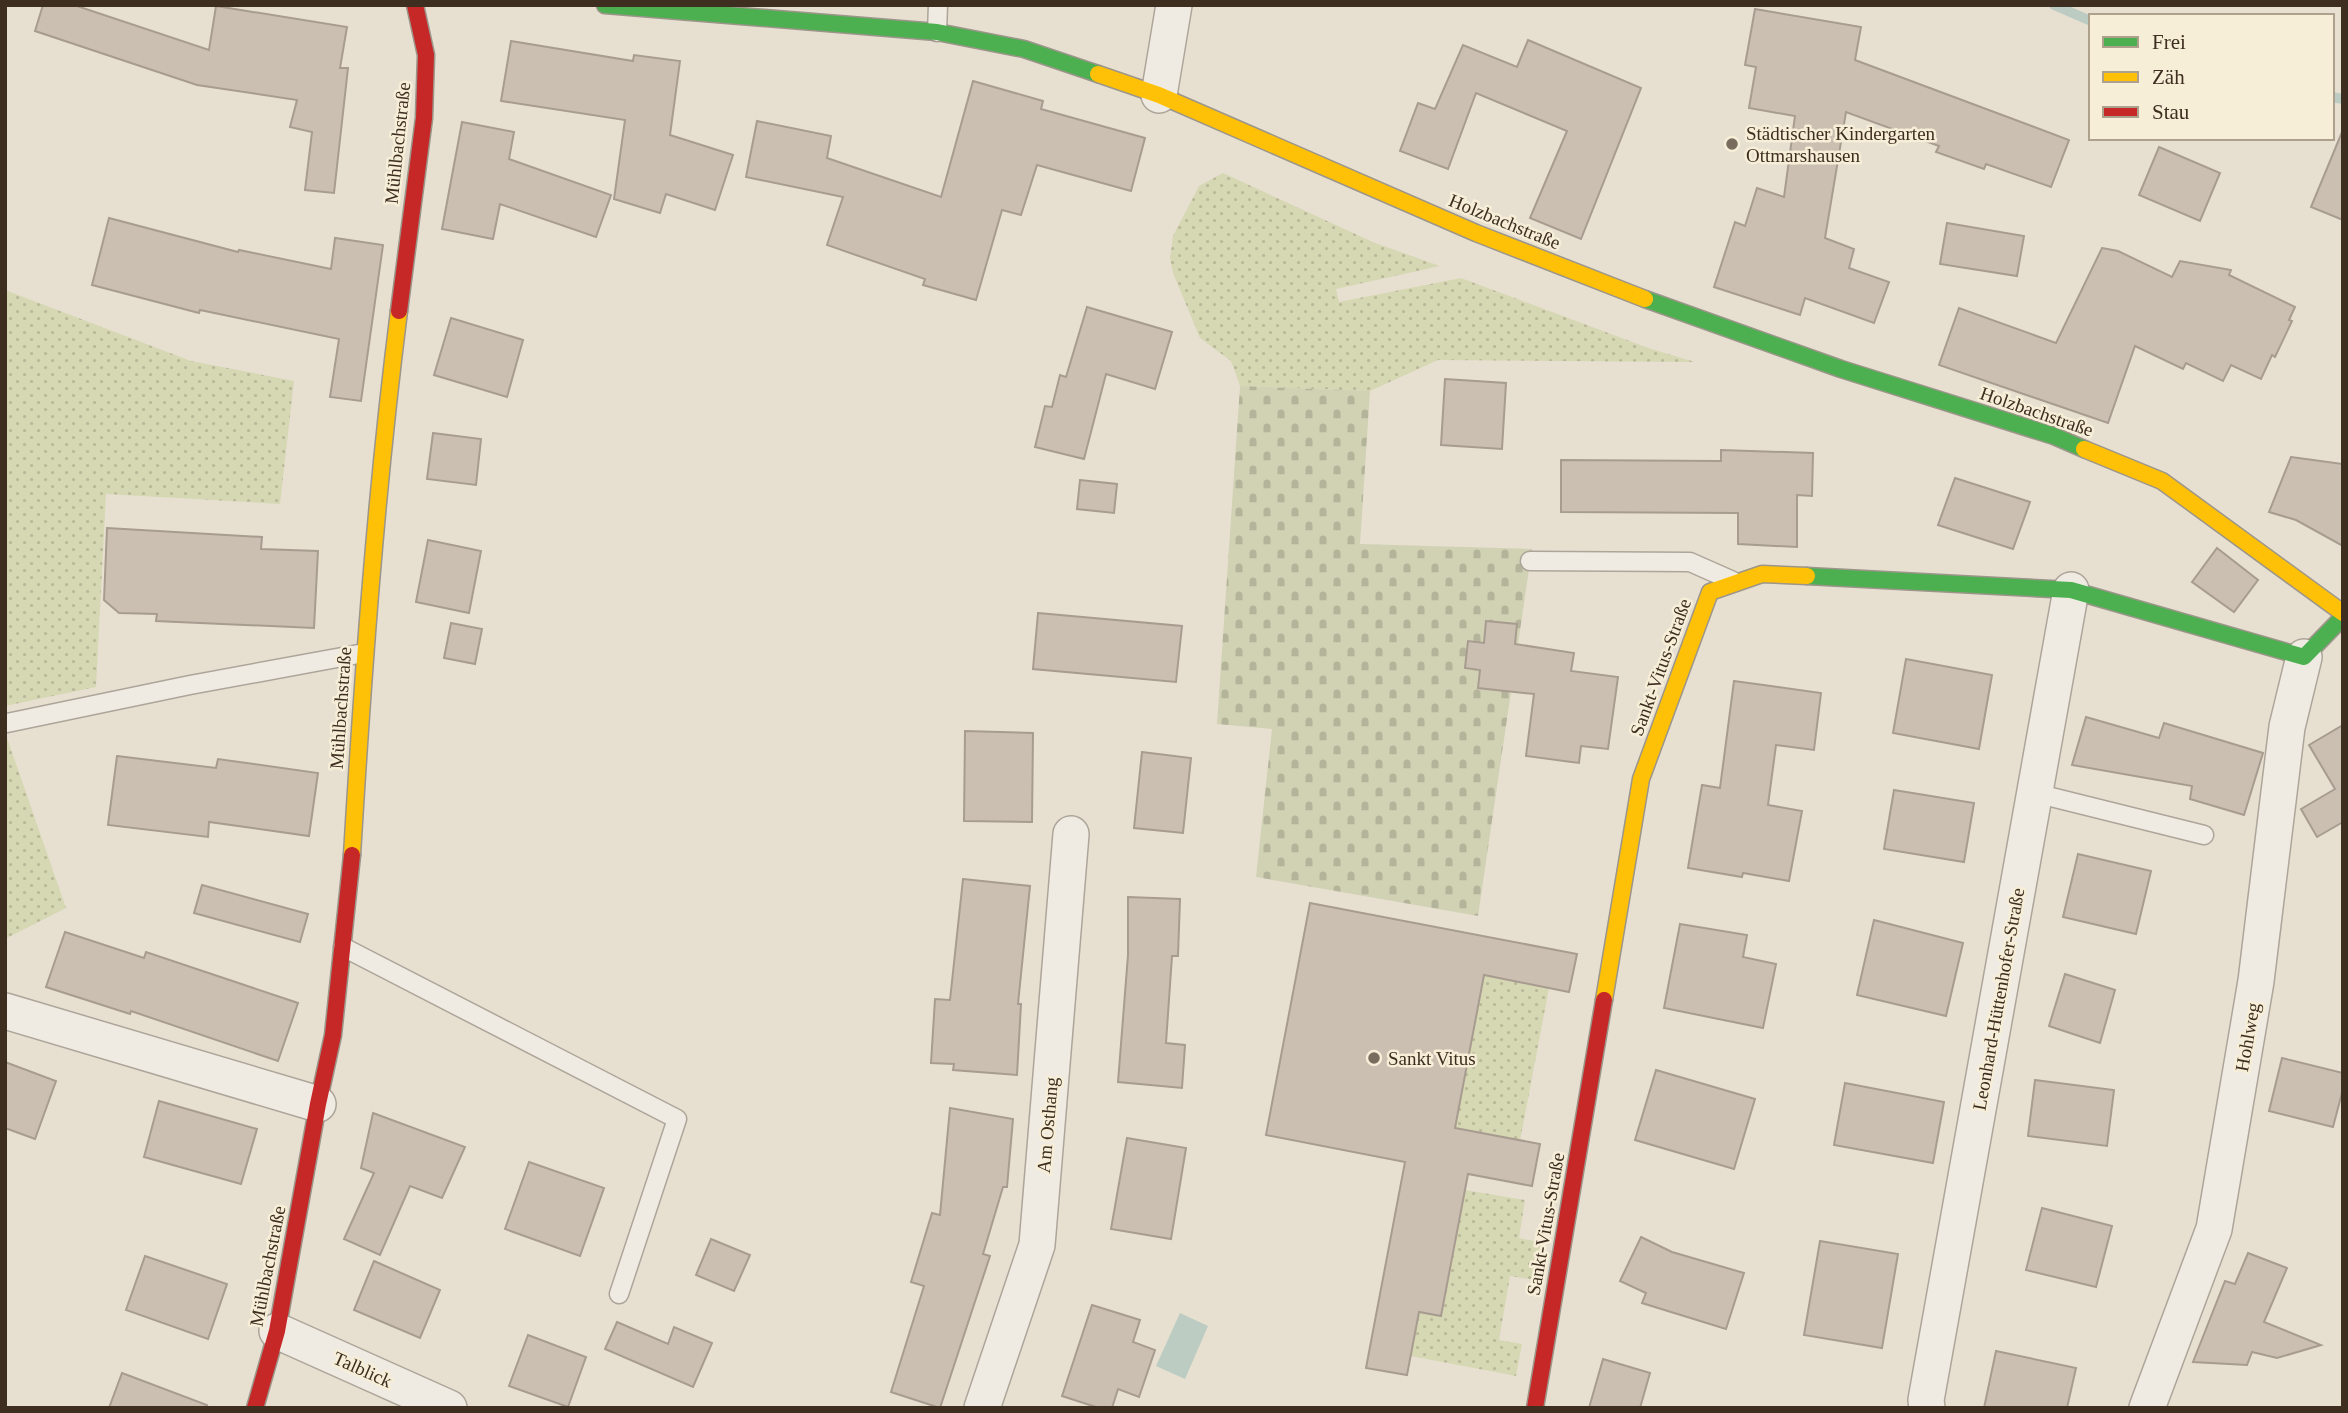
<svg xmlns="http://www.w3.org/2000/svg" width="2348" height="1413" font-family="'Times New Roman',serif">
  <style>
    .grass { fill: url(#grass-dots) }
    .cemetery { fill: url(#cemetery-stones) }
    .water { fill: #bcccc2 }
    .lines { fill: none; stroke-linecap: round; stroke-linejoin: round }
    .stream { stroke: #bcccc2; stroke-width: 10 }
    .building { fill: #cbbfb2; stroke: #a89c90; stroke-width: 2 }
    .lane-casing { stroke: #ada599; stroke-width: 21 }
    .street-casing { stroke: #ada599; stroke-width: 38 }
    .fast-casing { stroke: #9c958a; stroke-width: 19 }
    .slow-casing { stroke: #9c958a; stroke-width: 19 }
    .jam-casing { stroke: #9c958a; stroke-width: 19 }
    .lane { stroke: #efebe3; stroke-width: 18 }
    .street { stroke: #efebe3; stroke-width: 35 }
    .fast { stroke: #4caf50; stroke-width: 16 }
    .slow { stroke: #ffc107; stroke-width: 16 }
    .jam { stroke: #c62828; stroke-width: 16 }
    .poi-dot { fill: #786c5e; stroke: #f7eed8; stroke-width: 2.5 }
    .labels { text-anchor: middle; stroke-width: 5; stroke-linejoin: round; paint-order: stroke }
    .poi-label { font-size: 19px; fill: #3d2e20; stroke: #f7eed8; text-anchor: start }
    .street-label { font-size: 19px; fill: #3d2e20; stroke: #f7eed8 }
  </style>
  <defs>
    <pattern id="grass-dots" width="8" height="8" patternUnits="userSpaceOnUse" patternTransform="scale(1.75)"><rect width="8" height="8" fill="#d6d7b3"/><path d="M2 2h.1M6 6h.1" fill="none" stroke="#b9b99a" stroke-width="1.8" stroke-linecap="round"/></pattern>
    <pattern id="cemetery-stones" width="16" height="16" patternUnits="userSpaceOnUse" patternTransform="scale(1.75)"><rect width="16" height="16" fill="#d1d1b3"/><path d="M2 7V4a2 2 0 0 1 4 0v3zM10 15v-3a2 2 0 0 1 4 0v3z" fill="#b4b49a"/></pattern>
  </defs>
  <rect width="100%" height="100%" fill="#e7e0d1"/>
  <!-- grass -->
  <g class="grass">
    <polygon points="1223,173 1375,243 1440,266 1336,289 1339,302 1461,278 1651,349 1695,362 1438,360 1370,391 1240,386 1231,361 1200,338 1173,273 1170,258 1173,236 1199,186"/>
    <polygon points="5,290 191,361 294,381 280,504 106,494 96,687 5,706"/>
    <polygon points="5,732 66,908 5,939"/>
    <polygon points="1484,975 1549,988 1520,1141 1455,1128"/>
    <polygon points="1465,1190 1525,1200 1519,1238 1543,1243 1536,1280 1510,1276 1499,1340 1522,1344 1516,1376 1411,1356 1419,1312 1442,1315"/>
  </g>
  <!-- cemetery -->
  <polygon class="cemetery" points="1240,386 1370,391 1360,544 1532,549 1478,916 1256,877 1272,729 1217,724"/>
  <!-- water -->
  <polygon class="water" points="1180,1313 1208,1326 1185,1379 1156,1366"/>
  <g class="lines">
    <!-- stream -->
    <g class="stream">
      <polyline points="2054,5 2091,21"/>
      <polyline points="2332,97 2343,99"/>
    </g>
  </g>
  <!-- building -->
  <g class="building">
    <polygon points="43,5 74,5 209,50 216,6 347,27 340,68 348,68 334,193 305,190 312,132 290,127 297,100 197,85 35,31"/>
    <polygon points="1755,9 1861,27 1855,60 2069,140 2051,187 1986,164 1984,169 1936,152 1939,146 1846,112 1825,238 1854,249 1849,268 1889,282 1874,323 1805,298 1800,315 1714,287 1735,222 1745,226 1757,188 1784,197 1795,116 1749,108 1756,67 1745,65"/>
    <polygon points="1528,40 1641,88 1581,239 1530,218 1567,131 1476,93 1448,169 1400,151 1418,103 1435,109 1463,45 1517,67"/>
    <polygon points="511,41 633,61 634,55 680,61 670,135 733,155 715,210 666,194 660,213 614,199 625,120 501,101"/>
    <polygon points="973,81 1043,101 1041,109 1145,138 1131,191 1037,165 1021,215 1002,210 976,300 923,285 925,279 827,245 843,197 746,177 757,121 831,136 827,158 941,197"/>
    <polygon points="462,122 514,132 509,159 611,195 596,237 500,204 493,239 442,229"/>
    <polygon points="2342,132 2343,132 2343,220 2311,207"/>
    <polygon points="2159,147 2220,173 2200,221 2139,195"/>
    <polygon points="109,218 238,252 239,250 331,269 335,238 383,245 361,401 330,397 339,339 200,310 199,313 92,285"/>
    <polygon points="1947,223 2024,236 2017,276 1940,264"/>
    <polygon points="2102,248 2118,251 2172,277 2180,261 2231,270 2229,275 2295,307 2289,320 2292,321 2275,357 2272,355 2261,379 2231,365 2223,381 2186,363 2183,369 2135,346 2108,423 1939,365 1959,308 2056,343"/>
    <polygon points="1087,307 1172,332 1155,389 1106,374 1084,459 1035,447 1045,406 1052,407 1060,375 1066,377"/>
    <polygon points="451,318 523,340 507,397 434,375"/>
    <polygon points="1445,379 1506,383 1502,449 1441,445"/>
    <polygon points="433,433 481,439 476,485 427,479"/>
    <polygon points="1721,450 1813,453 1812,496 1797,495 1797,547 1738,544 1738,513 1561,512 1561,460 1721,461"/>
    <polygon points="2291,457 2343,464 2343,546 2296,520 2269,512"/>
    <polygon points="1955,478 2030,502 2013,549 1938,525"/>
    <polygon points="1080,480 1117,484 1114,513 1077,509"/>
    <polygon points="107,528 262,537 261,549 318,551 314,628 156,621 157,614 119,613 104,600"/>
    <polygon points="428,540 481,551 469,613 416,602"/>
    <polygon points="2217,548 2258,580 2234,612 2192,582"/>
    <polygon points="1038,613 1182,626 1176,682 1033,669"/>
    <polygon points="1486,621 1517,624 1515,644 1574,653 1571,671 1618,677 1608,749 1581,746 1579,763 1526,756 1534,694 1478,688 1480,670 1465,668 1468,641 1484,643"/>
    <polygon points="451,623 482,629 475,664 444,658"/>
    <polygon points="1906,659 1992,675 1979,749 1893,733"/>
    <polygon points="1734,681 1821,693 1814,750 1776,745 1768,805 1802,811 1789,881 1743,873 1742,877 1688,868 1702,785 1720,788"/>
    <polygon points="2086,717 2159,738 2164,723 2263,753 2244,815 2190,799 2192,786 2072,765"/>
    <polygon points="2343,725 2343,822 2317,837 2301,809 2335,789 2309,745"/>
    <polygon points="965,731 1033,733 1032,822 964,821"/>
    <polygon points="1142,752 1191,758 1183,833 1134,828"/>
    <polygon points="117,756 216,768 218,759 318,773 309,836 209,822 208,837 108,825"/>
    <polygon points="1894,790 1974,803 1964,862 1884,849"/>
    <polygon points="2078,854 2151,871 2136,934 2063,917"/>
    <polygon points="963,879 1030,886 1018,1004 1021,1004 1017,1075 953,1070 954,1064 931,1063 935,999 950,1000"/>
    <polygon points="202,885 308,914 300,942 194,913"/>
    <polygon points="1128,897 1180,899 1178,956 1172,956 1166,1043 1185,1045 1182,1088 1118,1082 1128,955"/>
    <polygon points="1310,903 1577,954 1569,992 1484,975 1455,1128 1540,1144 1532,1186 1468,1174 1441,1316 1419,1312 1407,1375 1366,1368 1405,1162 1266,1135"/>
    <polygon points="1874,920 1963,943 1946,1016 1857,995"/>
    <polygon points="1680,924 1747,935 1743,957 1776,964 1763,1028 1664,1008"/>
    <polygon points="65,932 144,958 146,952 298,1003 278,1061 131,1011 130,1014 46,987"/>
    <polygon points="2065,974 2115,990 2100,1043 2049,1026"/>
    <polygon points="2282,1058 2343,1073 2343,1089 2333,1127 2269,1111"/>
    <polygon points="5,1062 56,1081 35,1139 5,1128"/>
    <polygon points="1656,1070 1755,1099 1734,1169 1635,1140"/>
    <polygon points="2035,1080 2114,1090 2107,1146 2028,1136"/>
    <polygon points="1845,1083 1944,1102 1933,1163 1834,1145"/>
    <polygon points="159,1101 257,1129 241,1184 144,1157"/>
    <polygon points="950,1108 1013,1119 1007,1187 1003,1187 983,1254 990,1256 940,1408 891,1392 924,1286 911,1282 932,1213 940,1215"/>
    <polygon points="373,1113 465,1147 442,1198 410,1186 380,1255 344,1239 374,1173 361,1168"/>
    <polygon points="1127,1138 1186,1148 1171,1239 1111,1229"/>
    <polygon points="529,1162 604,1188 580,1256 505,1229"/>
    <polygon points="2042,1208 2112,1226 2096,1287 2026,1270"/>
    <polygon points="1641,1237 1672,1252 1744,1273 1726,1329 1642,1303 1646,1293 1620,1281"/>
    <polygon points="711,1239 750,1255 734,1291 696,1275"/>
    <polygon points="1820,1241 1898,1254 1882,1348 1804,1335"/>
    <polygon points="2248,1253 2287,1268 2264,1322 2321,1345 2277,1358 2252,1352 2247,1365 2193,1362 2225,1281 2235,1284"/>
    <polygon points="145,1256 227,1284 208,1339 126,1310"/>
    <polygon points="374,1261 440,1290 420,1338 354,1310"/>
    <polygon points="1092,1305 1140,1320 1133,1342 1155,1350 1139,1397 1118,1389 1112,1408 1099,1408 1062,1396"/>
    <polygon points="617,1322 668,1344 674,1327 712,1343 693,1387 605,1349"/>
    <polygon points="528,1335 586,1357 568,1407 509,1386"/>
    <polygon points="1996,1351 2076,1368 2067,1408 1984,1408"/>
    <polygon points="1603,1359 1650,1373 1640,1408 1589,1408"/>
    <polygon points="122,1373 207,1405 206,1408 109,1408"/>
  </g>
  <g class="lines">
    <defs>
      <g id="lane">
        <polyline points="937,32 938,5"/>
        <polyline points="1530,561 1690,562 1733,581"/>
        <polyline points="7,723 190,685 364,653"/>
        <polyline points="2035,793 2204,835"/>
        <polyline points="343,947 677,1119 619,1294"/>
      </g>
      <g id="street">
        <polyline points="1159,95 1174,5"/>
        <polyline points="5,1011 318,1104"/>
        <polyline points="277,1331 449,1408"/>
        <polyline points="982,1408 1037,1245 1071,834"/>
        <polyline points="1927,1408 1926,1400 2071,590"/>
        <polyline points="2147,1408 2214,1229 2256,981 2287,727 2304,657"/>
      </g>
      <g id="fast">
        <polyline points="605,5 937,32 1024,49 1098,74"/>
        <polyline points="1645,299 1841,369 2054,436 2084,449"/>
        <polyline points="1807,576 2071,590 2304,657 2343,617"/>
      </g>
      <g id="slow">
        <polyline points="1098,74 1159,95 1476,233 1645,299"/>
        <polyline points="2084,449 2162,481 2343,613"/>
        <path d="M352,855C363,673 376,492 399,311"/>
        <polyline points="1604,1000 1641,779 1710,592 1762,574 1807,576"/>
      </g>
      <g id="jam">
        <polyline points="399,311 424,118 426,55 415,5"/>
        <polyline points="255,1408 277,1331 318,1104 333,1035 352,855"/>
        <polyline points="1535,1408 1604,1000"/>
      </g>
    </defs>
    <!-- lane casing -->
    <use href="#lane" class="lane-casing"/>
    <!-- street casing -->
    <use href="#street" class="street-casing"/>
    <!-- fast casing -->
    <use href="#fast" class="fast-casing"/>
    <!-- slow casing -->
    <use href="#slow" class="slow-casing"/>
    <!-- jam casing -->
    <use href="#jam" class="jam-casing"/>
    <!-- lane -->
    <use href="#lane" class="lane"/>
    <!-- street -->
    <use href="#street" class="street"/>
    <!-- fast -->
    <use href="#fast" class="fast"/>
    <!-- slow -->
    <use href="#slow" class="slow"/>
    <!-- jam -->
    <use href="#jam" class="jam"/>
  </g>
  <!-- markers -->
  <g class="poi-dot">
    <circle cx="1732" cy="144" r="7"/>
    <circle cx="1374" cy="1058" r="7"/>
  </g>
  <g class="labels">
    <!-- poi labels -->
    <g class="poi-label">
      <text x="1746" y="140">Städtischer Kindergarten<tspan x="1746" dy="22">Ottmarshausen</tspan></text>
      <text x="1388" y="1065">Sankt Vitus</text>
    </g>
    <!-- street labels -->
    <g class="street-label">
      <text transform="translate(397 143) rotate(-84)" y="7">Mühlbachstraße</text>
      <text transform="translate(1505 221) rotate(22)" y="7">Holzbachstraße</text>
      <text transform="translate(2037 411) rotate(19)" y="7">Holzbachstraße</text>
      <text transform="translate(1660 667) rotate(-70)" y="7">Sankt-Vitus-Straße</text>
      <text transform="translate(340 708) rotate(-86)" y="7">Mühlbachstraße</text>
      <text transform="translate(1998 999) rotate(-80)" y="7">Leonhard-Hüttenhofer-Straße</text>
      <text transform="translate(2247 1037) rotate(-80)" y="7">Hohlweg</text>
      <text transform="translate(1047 1125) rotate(-85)" y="7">Am Osthang</text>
      <text transform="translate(1545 1224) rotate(-80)" y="7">Sankt-Vitus-Straße</text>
      <text transform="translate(267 1266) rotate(-79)" y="7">Mühlbachstraße</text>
      <text transform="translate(363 1369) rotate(24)" y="7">Talblick</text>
    </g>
  </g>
  <!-- border -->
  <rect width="2348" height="1413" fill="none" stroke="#3d2e20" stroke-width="14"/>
  <!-- legend -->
  <rect x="2089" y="14" width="245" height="126" fill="#f7eed8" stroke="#ada18e" stroke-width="2"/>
  <rect x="2103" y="37" width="35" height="10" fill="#4caf50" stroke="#ada18e" stroke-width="2"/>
  <text x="2152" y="49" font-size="21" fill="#3d2e20">Frei</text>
  <rect x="2103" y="72" width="35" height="10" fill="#ffc107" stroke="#ada18e" stroke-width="2"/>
  <text x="2152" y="84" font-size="21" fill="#3d2e20">Zäh</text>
  <rect x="2103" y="107" width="35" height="10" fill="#c62828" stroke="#ada18e" stroke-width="2"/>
  <text x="2152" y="119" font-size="21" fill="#3d2e20">Stau</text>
</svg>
